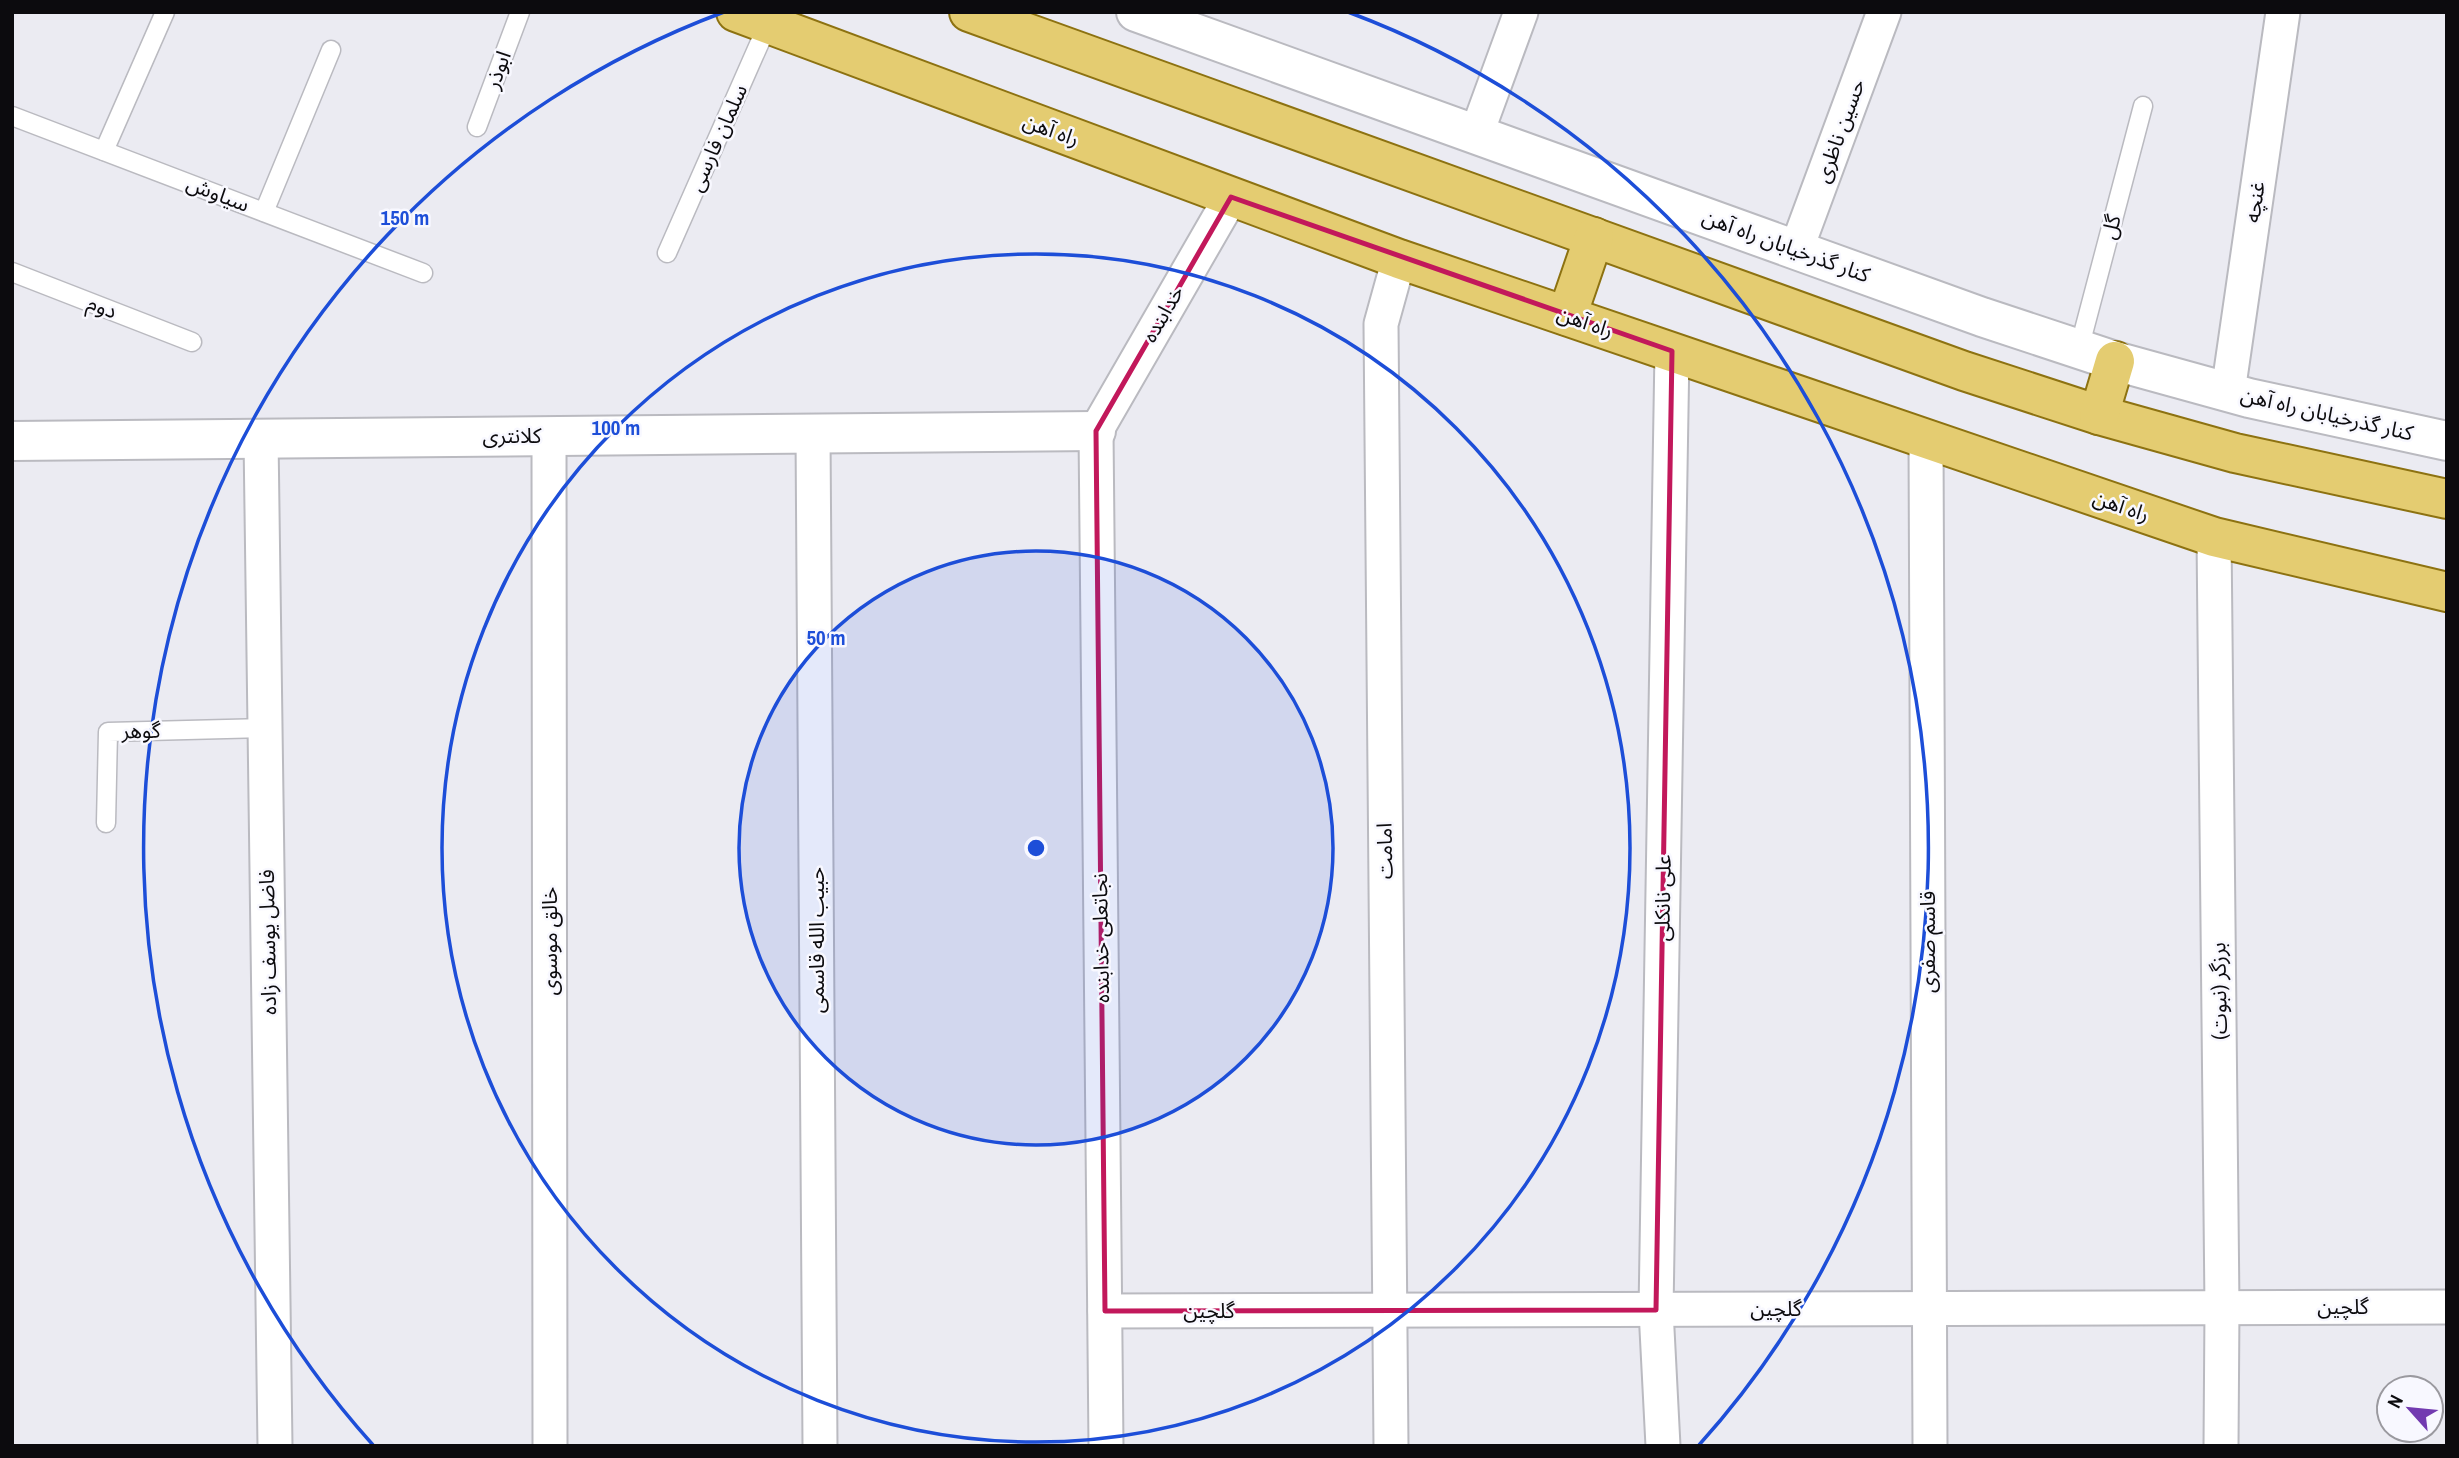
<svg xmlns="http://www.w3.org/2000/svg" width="2459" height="1458" font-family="'Archivo Narrow','Noto Sans Arabic',sans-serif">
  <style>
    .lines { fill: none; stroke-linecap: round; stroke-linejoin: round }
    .service-casing { stroke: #babac0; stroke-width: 21 }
    .minor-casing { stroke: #babac0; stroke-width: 37 }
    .tertiary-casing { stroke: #babac0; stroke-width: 42 }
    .secondary-casing { stroke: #babac0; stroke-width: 42 }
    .primary-casing { stroke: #8d7211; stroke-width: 42 }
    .service { stroke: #fff; stroke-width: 18 }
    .minor { stroke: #fff; stroke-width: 33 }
    .tertiary { stroke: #fff; stroke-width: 38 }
    .secondary { stroke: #fff; stroke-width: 38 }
    .primary { stroke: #e4cc71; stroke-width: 38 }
    .marked { fill: none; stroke: #c2185b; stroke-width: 5; stroke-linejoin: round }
    .ring { fill: none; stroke: #1d4ed8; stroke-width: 3.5 }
    .labels { text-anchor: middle; stroke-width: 5; stroke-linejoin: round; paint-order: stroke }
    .street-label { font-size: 21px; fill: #0c0b0e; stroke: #f8f8ff }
    .centre { fill: #1d4ed8; stroke: #f8f8ff; stroke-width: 3.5 }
    .ring-label { font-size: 21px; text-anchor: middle; font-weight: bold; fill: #1d4ed8; stroke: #f8f8ff; stroke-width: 5; stroke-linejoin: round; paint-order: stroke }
  </style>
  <rect width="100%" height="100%" fill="#ebebf2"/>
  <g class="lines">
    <defs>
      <g id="service">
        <polyline points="12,116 423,273"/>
        <polyline points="477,127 520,12"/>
        <polyline points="104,151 165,12"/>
        <polyline points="264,212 331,50"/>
        <polyline points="667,253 768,24"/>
        <polyline points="12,272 192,342"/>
        <polyline points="2079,349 2143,106"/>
        <polyline points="106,823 108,732 265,728"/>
      </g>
      <g id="minor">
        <polyline points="1476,135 1521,12"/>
        <polyline points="1796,250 1884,12"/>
        <polyline points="2228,392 2283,12"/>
        <polyline points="813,434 820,1446"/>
        <polyline points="549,436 550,1446"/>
        <polyline points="261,438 275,1446"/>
        <polyline points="1926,439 1930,1446"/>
        <polyline points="2214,537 2222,1308 2221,1446"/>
        <polyline points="1105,1311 2447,1307"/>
        <polyline points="1106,1446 1096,431 1231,197"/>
        <polyline points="1391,1446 1381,324 1399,259"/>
        <polyline points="1663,1446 1656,1310 1672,351"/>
      </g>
      <polyline id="tertiary" points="12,441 1096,431"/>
      <polyline id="secondary" points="1136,12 1982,317 2115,361 2249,398 2447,441"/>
      <g id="primary">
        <polyline points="736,12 1399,259 2214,537 2447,592"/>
        <polyline points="969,12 1964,371 2099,415 2235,453 2447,499"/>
        <polyline points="1567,316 1594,237"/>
        <polyline points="2099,415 2115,361"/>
      </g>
    </defs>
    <!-- service casing -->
    <use href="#service" class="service-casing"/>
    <!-- minor casing -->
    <use href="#minor" class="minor-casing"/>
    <!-- tertiary casing -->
    <use href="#tertiary" class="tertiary-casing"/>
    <!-- secondary casing -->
    <use href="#secondary" class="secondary-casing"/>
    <!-- primary casing -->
    <use href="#primary" class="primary-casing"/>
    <!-- service -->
    <use href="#service" class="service"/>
    <!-- minor -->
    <use href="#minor" class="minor"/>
    <!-- tertiary -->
    <use href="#tertiary" class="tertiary"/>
    <!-- secondary -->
    <use href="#secondary" class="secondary"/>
    <!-- primary -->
    <use href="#primary" class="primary"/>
  </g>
  <!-- marked area -->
  <path class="marked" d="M1231,197L1672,351L1656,1310L1105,1311L1096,431Z"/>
  <!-- distance rings -->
  <circle cx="1036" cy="848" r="297" fill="#1d4ed8" fill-opacity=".12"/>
  <g class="ring">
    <circle cx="1036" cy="848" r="297"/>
    <circle cx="1036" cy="848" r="594"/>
    <path d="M373 1445A892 892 0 0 1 724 12M1348 12A892 892 0 0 1 1699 1445"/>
  </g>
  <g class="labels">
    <!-- street labels -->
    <g class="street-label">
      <text transform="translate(498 70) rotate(-70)" y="7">ابوذر</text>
      <text transform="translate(1051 130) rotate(20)" y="7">راه آهن</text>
      <text transform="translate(1840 131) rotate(-70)" y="7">حسین ناظری</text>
      <text transform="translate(718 138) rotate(-66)" y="7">سلمان فارسی</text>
      <text transform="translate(218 194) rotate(21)" y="7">سیاوش</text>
      <text transform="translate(2255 202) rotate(-82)" y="7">غنچه</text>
      <text transform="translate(2111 227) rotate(-75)" y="7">گل</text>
      <text transform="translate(1786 246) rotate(20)" y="7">کنار گذرخیابان راه آهن</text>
      <text transform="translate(102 307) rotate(21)" y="7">دوم</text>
      <text transform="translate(1163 314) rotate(-60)" y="7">خدابنده</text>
      <text transform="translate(1585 322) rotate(19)" y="7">راه آهن</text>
      <text transform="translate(2327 414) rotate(13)" y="7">کنار گذرخیابان راه آهن</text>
      <text x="512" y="443">کلانتری</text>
      <text transform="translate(2121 506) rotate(19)" y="7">راه آهن</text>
      <text transform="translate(141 731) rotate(-1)" y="7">گوهر</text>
      <text transform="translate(1385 851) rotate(-91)" y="7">امامت</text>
      <text transform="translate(1663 898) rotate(-89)" y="7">علی نانکلی</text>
      <text transform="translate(1101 938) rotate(-91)" y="7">نجاتعلی خدابنده</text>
      <text transform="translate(817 940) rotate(-90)" y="7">حبیب الله قاسمی</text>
      <text transform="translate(550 941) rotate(-90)" y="7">خالق موسوی</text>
      <text transform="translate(268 942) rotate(-91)" y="7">فاضل یوسف زاده</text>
      <text transform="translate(1928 942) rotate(-90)" y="7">قاسم صفری</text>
      <text transform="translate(2219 991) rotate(-91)" y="7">برزگر (نبوت)</text>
      <text x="2343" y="1314">گلچین</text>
      <text x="1776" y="1316">گلچین</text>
      <text x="1209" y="1318">گلچین</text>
    </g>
  </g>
  <circle cx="1036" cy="848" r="10" class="centre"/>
  <g class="ring-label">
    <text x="405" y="225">150 m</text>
    <text x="616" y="435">100 m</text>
    <text x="826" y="645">50 m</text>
  </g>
  <!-- border -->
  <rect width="2459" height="1458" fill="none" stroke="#0c0b0e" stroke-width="28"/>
  <!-- north arrow -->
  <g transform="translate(2410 1409) rotate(297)"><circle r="33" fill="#f8f8ff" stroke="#9a999f" stroke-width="2"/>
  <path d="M0-5L12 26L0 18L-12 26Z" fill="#723ab0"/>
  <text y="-10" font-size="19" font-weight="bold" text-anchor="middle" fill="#0c0b0e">N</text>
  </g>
</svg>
